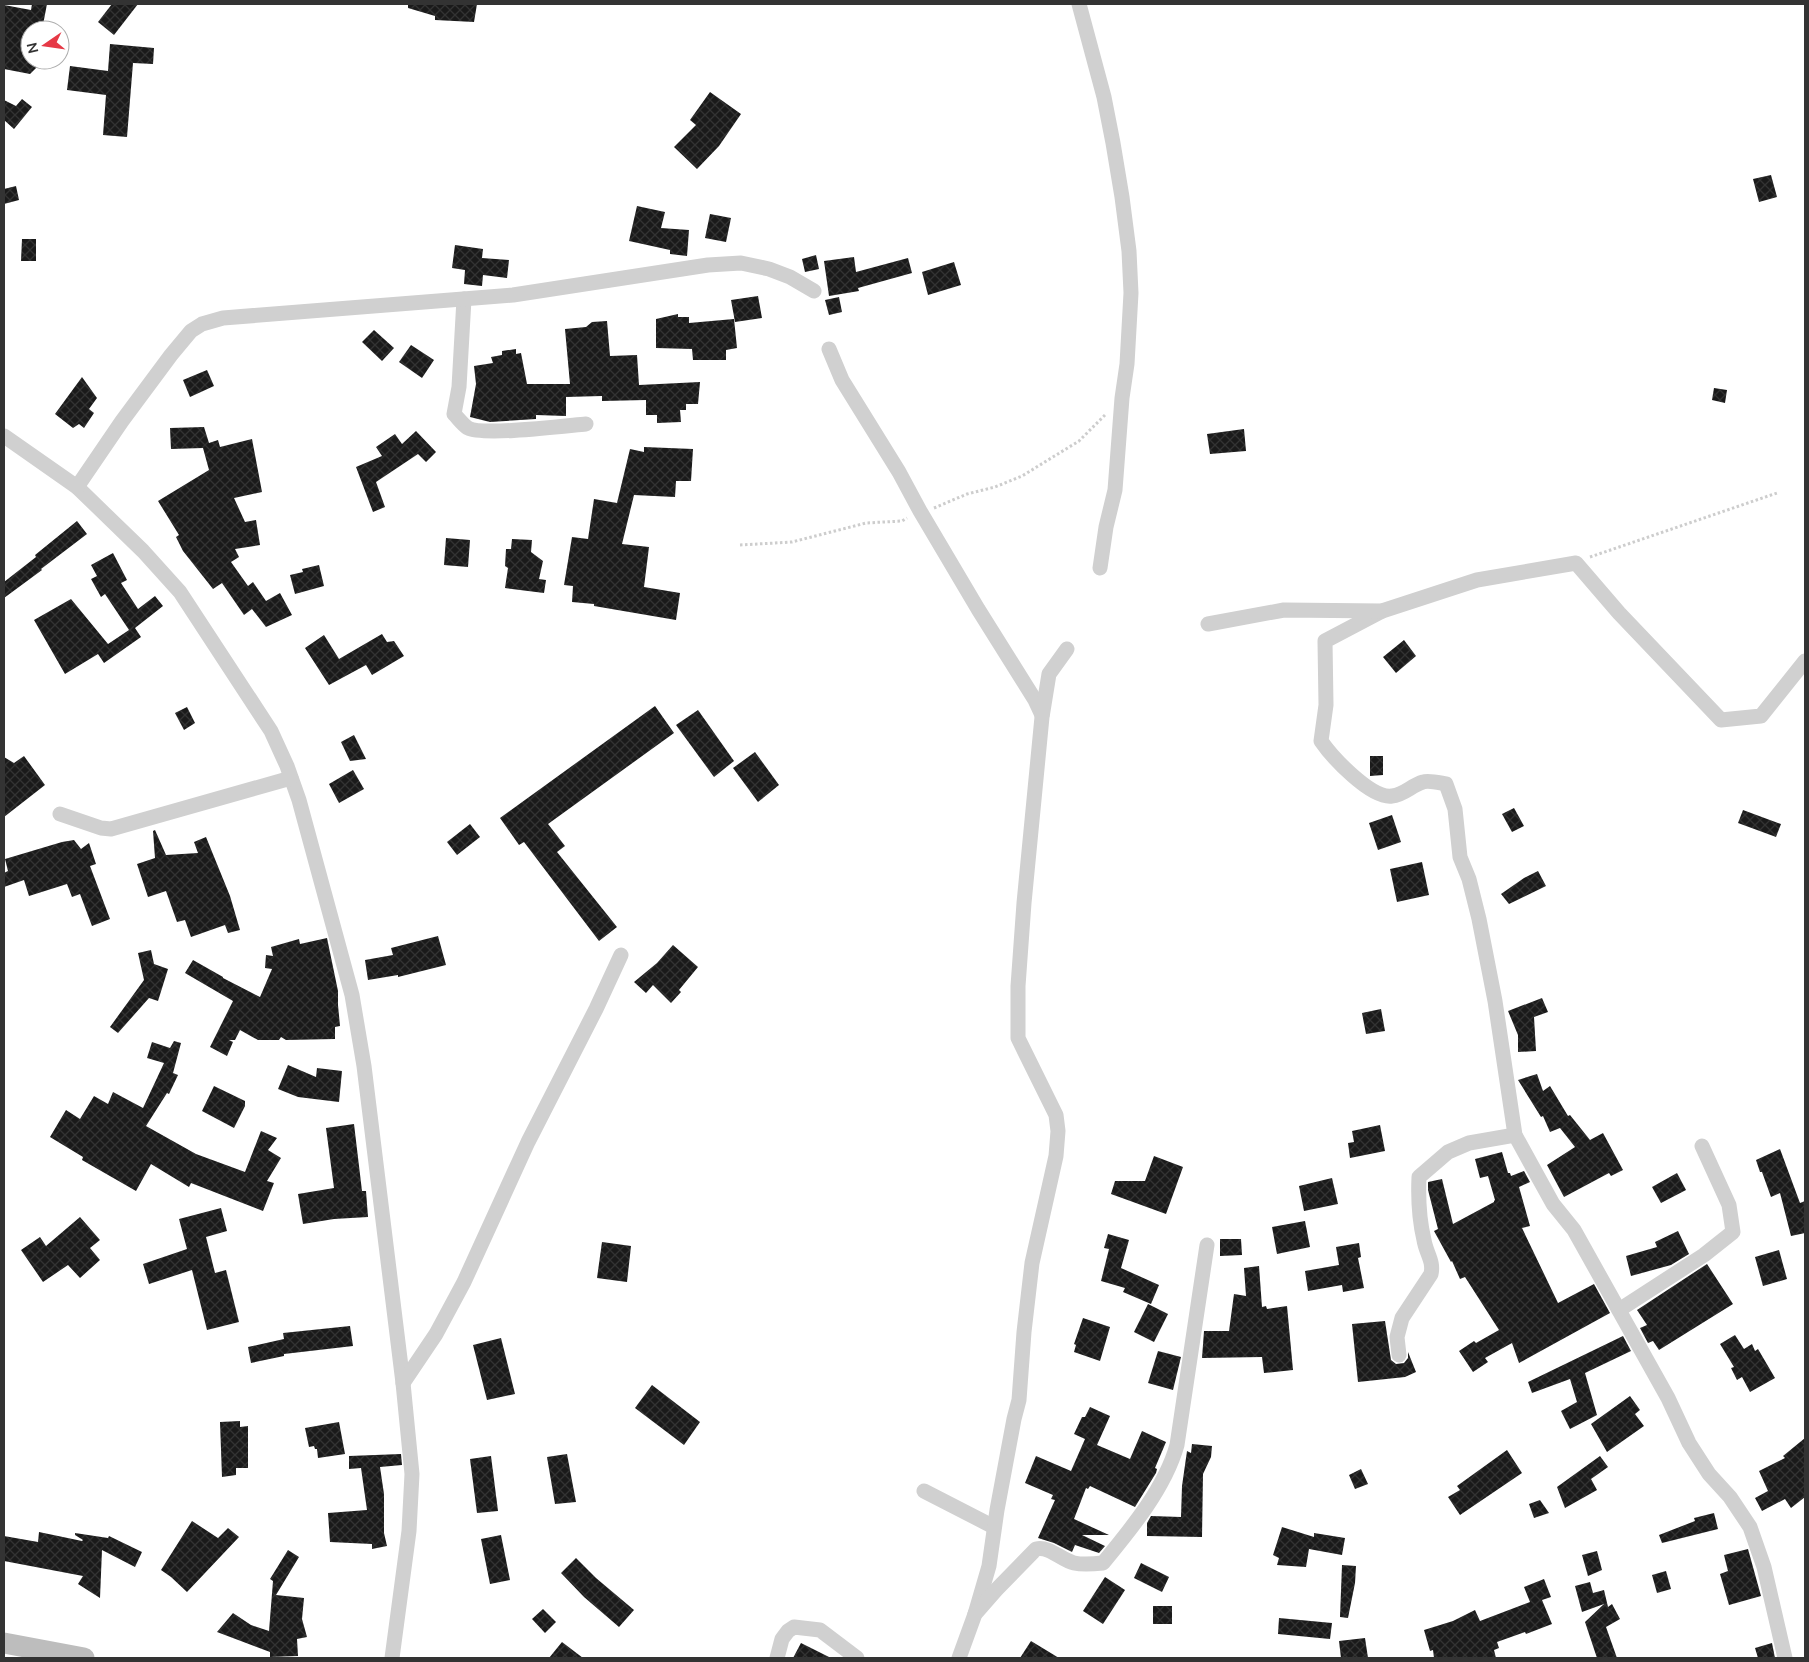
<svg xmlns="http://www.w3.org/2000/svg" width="1809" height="1662" font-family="'Nunito Sans',sans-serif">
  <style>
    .building { fill: url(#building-cross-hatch) }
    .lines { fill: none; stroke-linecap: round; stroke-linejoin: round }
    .path { stroke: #cdcdcd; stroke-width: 3; stroke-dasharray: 2.5 2.5; stroke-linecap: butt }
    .street { stroke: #d0d0d0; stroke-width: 15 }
    .secondary { stroke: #bdbdbd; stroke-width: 21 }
  </style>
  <defs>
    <pattern id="building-cross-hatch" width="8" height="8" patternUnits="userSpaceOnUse" patternTransform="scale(1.25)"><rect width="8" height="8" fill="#1a1a1a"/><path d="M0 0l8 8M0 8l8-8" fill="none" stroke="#333"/></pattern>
  </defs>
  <rect width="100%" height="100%" fill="#fff"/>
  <!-- building -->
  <g class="building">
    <polygon points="32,4 47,4 42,30 30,30 30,60 44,60 30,74 4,69 4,5 31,10"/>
    <polygon points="112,4 138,4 114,35 98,22"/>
    <polygon points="408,4 477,4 474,22 435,20 435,16 408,8"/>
    <polygon points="110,44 154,48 153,64 133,63 127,137 103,135 106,95 67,90 70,66 108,71"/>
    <polygon points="710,92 741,114 719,146 697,169 674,147 696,125 690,120"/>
    <polygon points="22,99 32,107 14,129 4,120 4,100 16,106"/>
    <polygon points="1771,175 1777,197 1759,202 1753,179"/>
    <polygon points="16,186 19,200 4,204 4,189"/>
    <polygon points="637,206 665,212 661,228 689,230 687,256 670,254 670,250 629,241"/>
    <polygon points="710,214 731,218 726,242 705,238"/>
    <polygon points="22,239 36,239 36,261 21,261"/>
    <polygon points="455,245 483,249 482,258 509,260 507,278 483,275 482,286 464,284 465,270 452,268"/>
    <polygon points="816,255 819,269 805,272 802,259"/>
    <polygon points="854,257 856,272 908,258 912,273 858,288 859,291 829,296 824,261"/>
    <polygon points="954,262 961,285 928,295 922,272"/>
    <polygon points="758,296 762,318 735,322 731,300"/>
    <polygon points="839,297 842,312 829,315 825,300"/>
    <polygon points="678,314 678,317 689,317 689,323 734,319 737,348 726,350 726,360 693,360 692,349 656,348 656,319"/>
    <polygon points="607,321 610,356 637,355 639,385 700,382 698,404 686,404 686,410 680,410 681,422 657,423 657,415 646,415 646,400 602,401 602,396 566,397 566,416 536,415 536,419 490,422 470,417 476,384 474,366 493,363 491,357 502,355 502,351 516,349 516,354 521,353 527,384 570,384 565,329 586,327 592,322"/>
    <polygon points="374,330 394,348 382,361 362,342"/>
    <polygon points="411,345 434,360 422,378 399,362"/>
    <polygon points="207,370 214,386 190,397 183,380"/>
    <polygon points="82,377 97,398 89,409 94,413 84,428 79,424 73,428 55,414"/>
    <polygon points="1714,388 1727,390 1725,403 1712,400"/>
    <polygon points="204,427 209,443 218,440 220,447 252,439 262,492 234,498 245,522 256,520 260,545 235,549 239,557 231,562 248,586 253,582 266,601 280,593 292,615 266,627 252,609 244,615 222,583 213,589 183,551 176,537 179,535 158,501 209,470 203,448 171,449 170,428"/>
    <polygon points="1244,429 1246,451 1210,454 1207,434"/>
    <polygon points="416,431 436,452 426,462 418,454 376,482 385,507 373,512 356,467 382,456 376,447 395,434 402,444"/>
    <polygon points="644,447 693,449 691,481 676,481 675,497 634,495 622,544 649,547 644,587 680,593 676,620 594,606 594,604 572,602 573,586 564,585 572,537 588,539 594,499 617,503 630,449 644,452"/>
    <polygon points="77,521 87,534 41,569 42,570 4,598 4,582 36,557 35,555"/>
    <polygon points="446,538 470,540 468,567 444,565"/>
    <polygon points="512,539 532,540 531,552 543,561 539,579 546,580 544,593 505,588 508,568 505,566 506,549 511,549"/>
    <polygon points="113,553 127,580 121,583 138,609 155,596 163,606 135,628 141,637 104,663 98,654 65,674 34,620 71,599 108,644 129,630 105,594 101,597 91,579 97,576 91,565"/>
    <polygon points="319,565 324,586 295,594 290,575 303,572 302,569"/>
    <polygon points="382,634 387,642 394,641 404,656 372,675 366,665 329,685 305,648 324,635 339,659"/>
    <polygon points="1404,640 1416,656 1396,673 1383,657"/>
    <polygon points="655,706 674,733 548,824 565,846 557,852 617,927 599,941 524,842 519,845 500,818"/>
    <polygon points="187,707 195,723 184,730 175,713"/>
    <polygon points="698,710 734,761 714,777 676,725"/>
    <polygon points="354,735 366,759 350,761 341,742"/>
    <polygon points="755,752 779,785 758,802 733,768"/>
    <polygon points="24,756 45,785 4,817 4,757 14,763"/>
    <polygon points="1370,756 1383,756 1383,775 1370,776"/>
    <polygon points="353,770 364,789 339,803 329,784"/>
    <polygon points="1514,808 1524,826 1512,832 1502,814"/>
    <polygon points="1743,810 1781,824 1776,837 1738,823"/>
    <polygon points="1392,815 1401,842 1378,850 1369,823"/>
    <polygon points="470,824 480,837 457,855 447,842"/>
    <polygon points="155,830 166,855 198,853 194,842 206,837 230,896 240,930 228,933 225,925 191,937 185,920 177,922 166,891 148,897 137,864 155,858 153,831"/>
    <polygon points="74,840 81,849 89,843 96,864 90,866 110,919 92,926 80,894 72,897 67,884 29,896 24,880 4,887 4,873 8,871 5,859 62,842"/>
    <polygon points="1422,862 1429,895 1397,902 1390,869"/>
    <polygon points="1538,871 1546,886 1509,904 1501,894 1524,878"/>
    <polygon points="438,936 446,965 398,977 398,975 368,980 365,960 393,955 391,948"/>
    <polygon points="327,938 338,991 338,1005 340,1026 335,1027 335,1039 286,1040 281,1037 279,1040 258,1040 240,1030 235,1040 229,1040 233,1042 227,1056 210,1047 233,1001 185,973 193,960 223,977 223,978 260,997 272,969 265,968 266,955 273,956 271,947 299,939 300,944"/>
    <polygon points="673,945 698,967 679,990 681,992 671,1003 653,985 646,993 634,982 657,963"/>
    <polygon points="151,950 154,964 168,969 158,1001 149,998 118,1033 110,1027 144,980 138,953"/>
    <polygon points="1542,998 1548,1012 1534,1017 1536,1051 1518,1052 1518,1035 1508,1011"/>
    <polygon points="1381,1009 1385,1031 1366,1034 1362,1013"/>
    <polygon points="174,1041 181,1043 173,1073 178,1075 169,1094 167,1093 146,1126 196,1154 245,1172 261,1131 277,1138 268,1150 281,1158 267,1181 274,1183 263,1211 191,1183 189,1187 151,1164 136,1191 82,1160 83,1157 50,1137 66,1110 80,1119 94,1096 108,1104 113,1092 143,1108 164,1063 147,1058 152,1042 170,1048"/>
    <polygon points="288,1065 316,1077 317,1068 342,1071 339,1102 298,1097 278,1089"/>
    <polygon points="1537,1074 1543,1091 1550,1086 1568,1116 1570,1115 1590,1140 1603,1133 1623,1170 1611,1176 1609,1173 1564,1197 1547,1165 1575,1147 1560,1128 1550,1132 1543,1116 1541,1117 1518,1080"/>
    <polygon points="214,1086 245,1101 245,1106 234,1128 202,1111"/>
    <polygon points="354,1124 362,1191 366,1191 368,1217 334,1219 303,1224 298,1194 334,1188 326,1128"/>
    <polygon points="1380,1125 1385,1151 1350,1158 1348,1143 1354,1142 1352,1131"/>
    <polygon points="1780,1149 1800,1203 1805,1201 1805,1233 1791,1236 1780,1193 1771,1197 1762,1172 1760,1172 1756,1160"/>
    <polygon points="1502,1152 1508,1173 1510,1173 1511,1176 1524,1171 1530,1182 1519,1187 1530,1226 1522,1228 1558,1303 1594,1284 1610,1313 1519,1363 1512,1343 1485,1358 1488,1362 1473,1372 1459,1351 1474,1341 1476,1343 1499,1330 1465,1277 1460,1279 1452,1261 1451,1262 1434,1231 1438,1229 1428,1190 1428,1182 1442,1179 1453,1224 1494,1202 1494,1201 1495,1200 1488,1176 1480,1178 1475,1159"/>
    <polygon points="1154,1156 1183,1167 1166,1214 1111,1194 1115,1181 1145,1181"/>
    <polygon points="1677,1173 1686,1190 1661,1203 1652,1187"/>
    <polygon points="1332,1178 1338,1204 1304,1211 1299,1186"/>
    <polygon points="221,1208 227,1231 206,1237 215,1273 226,1270 239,1322 207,1330 192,1270 149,1284 143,1264 187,1249 179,1219"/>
    <polygon points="80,1217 100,1240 90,1248 100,1260 80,1278 68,1265 43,1282 21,1250 40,1237 46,1246"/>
    <polygon points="1305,1221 1310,1247 1277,1254 1272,1227"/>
    <polygon points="1678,1231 1689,1254 1671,1265 1631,1276 1626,1256 1657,1247 1655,1242"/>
    <polygon points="1108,1234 1129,1240 1121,1268 1159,1285 1151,1304 1123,1292 1125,1288 1101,1281 1109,1249 1104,1248"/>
    <polygon points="1220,1239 1241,1239 1242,1255 1220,1256"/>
    <polygon points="602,1242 631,1246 627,1282 597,1278"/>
    <polygon points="1359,1243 1361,1257 1358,1258 1364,1288 1343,1292 1342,1285 1308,1291 1305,1271 1339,1265 1336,1247"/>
    <polygon points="1779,1250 1787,1279 1763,1286 1755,1257"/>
    <polygon points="1707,1264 1733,1304 1659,1350 1653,1341 1648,1343 1640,1328 1647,1325 1637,1310"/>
    <polygon points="1259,1266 1262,1307 1266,1306 1267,1309 1287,1306 1293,1370 1264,1373 1262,1357 1202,1358 1204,1331 1229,1331 1234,1294 1246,1296 1244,1268"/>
    <polygon points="1148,1304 1168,1314 1154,1342 1134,1332"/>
    <polygon points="1083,1318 1110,1327 1100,1361 1074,1352 1076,1345 1074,1344"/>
    <polygon points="1385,1321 1391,1360 1396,1364 1404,1363 1408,1358 1408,1352 1416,1372 1405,1377 1358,1382 1352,1324"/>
    <polygon points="350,1326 353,1346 284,1354 284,1356 251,1363 248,1347 284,1339 283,1333"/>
    <polygon points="1735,1335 1744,1349 1752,1344 1755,1351 1758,1349 1775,1378 1750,1392 1742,1377 1737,1380 1731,1368 1734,1367 1720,1344"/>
    <polygon points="1623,1336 1631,1351 1585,1373 1597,1415 1570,1429 1561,1411 1577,1402 1570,1379 1532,1393 1528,1382"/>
    <polygon points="501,1338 515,1394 487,1400 473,1345"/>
    <polygon points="1158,1351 1181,1357 1173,1390 1148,1383"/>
    <polygon points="652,1385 700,1422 684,1445 635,1408"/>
    <polygon points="1630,1396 1640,1410 1635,1414 1644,1426 1607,1452 1591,1424"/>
    <polygon points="1090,1407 1110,1416 1097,1445 1130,1459 1142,1431 1166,1442 1155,1468 1157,1469 1156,1473 1135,1507 1090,1486 1088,1489 1086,1488 1074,1519 1109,1535 1082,1535 1105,1546 1099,1553 1075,1545 1072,1552 1054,1543 1038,1538 1055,1500 1051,1499 1053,1495 1025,1483 1036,1456 1071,1471 1085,1439 1074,1434 1082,1417 1085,1417"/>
    <polygon points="240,1421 240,1427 248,1426 248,1468 236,1468 236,1475 222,1477 220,1422"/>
    <polygon points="339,1422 345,1454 318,1458 317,1449 315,1449 314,1446 309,1447 305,1428"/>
    <polygon points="1805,1438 1805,1497 1791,1508 1785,1499 1762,1511 1755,1498 1768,1491 1759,1471 1785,1458 1783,1456"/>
    <polygon points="1192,1444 1212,1446 1211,1457 1203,1474 1202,1537 1147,1536 1147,1523 1151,1516 1181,1517 1182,1486 1187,1451 1191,1453"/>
    <polygon points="1507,1450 1522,1473 1460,1515 1448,1497 1460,1490 1457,1486"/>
    <polygon points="401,1454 402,1465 380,1467 384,1494 384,1533 387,1546 372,1549 372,1544 330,1542 328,1513 367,1510 361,1468 349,1469 349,1456"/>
    <polygon points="567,1454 576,1502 555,1504 547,1457"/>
    <polygon points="491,1456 498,1511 477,1513 470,1459"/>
    <polygon points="1600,1456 1608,1467 1591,1479 1597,1490 1565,1508 1557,1487"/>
    <polygon points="1361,1469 1368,1484 1355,1489 1349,1475"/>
    <polygon points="1540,1500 1549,1513 1534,1518 1529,1504"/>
    <polygon points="1714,1513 1718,1529 1662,1543 1659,1535 1695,1521 1694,1518"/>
    <polygon points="192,1521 218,1538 228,1528 239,1537 187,1592 171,1577 161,1570"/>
    <polygon points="1282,1527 1314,1537 1314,1533 1345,1538 1342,1555 1309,1549 1306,1567 1277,1565 1279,1558 1273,1555"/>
    <polygon points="39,1532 82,1541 83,1540 75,1535 75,1533 108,1538 109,1536 142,1552 135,1567 102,1550 100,1598 78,1584 83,1576 4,1561 4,1536 38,1542"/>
    <polygon points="501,1535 510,1580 490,1584 481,1539"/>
    <polygon points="1748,1549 1761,1596 1729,1605 1720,1574 1728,1571 1724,1555"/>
    <polygon points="288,1550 299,1557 276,1595 304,1598 302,1619 307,1637 297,1639 298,1656 270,1657 270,1652 217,1632 233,1613 251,1625 269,1631 273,1581 270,1579"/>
    <polygon points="1597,1551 1602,1570 1588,1576 1582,1555"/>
    <polygon points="576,1558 596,1578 634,1610 619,1627 584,1597 561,1573"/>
    <polygon points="1141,1563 1169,1577 1162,1592 1134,1578"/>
    <polygon points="1342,1565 1356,1566 1355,1583 1348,1618 1340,1617"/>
    <polygon points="1666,1571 1671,1589 1657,1593 1652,1575"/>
    <polygon points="1105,1577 1125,1590 1103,1624 1083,1611"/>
    <polygon points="1544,1579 1551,1597 1542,1600 1552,1624 1526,1634 1525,1632 1497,1642 1499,1648 1494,1650 1496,1658 1434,1658 1433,1650 1430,1651 1424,1630 1453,1621 1475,1610 1480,1621 1530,1602 1524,1587"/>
    <polygon points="1590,1582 1593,1593 1604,1590 1608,1607 1612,1604 1620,1619 1606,1627 1617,1658 1597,1658 1585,1622 1604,1604 1582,1612 1575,1586"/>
    <rect x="1153" y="1606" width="19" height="18"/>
    <polygon points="543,1609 556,1622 545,1633 532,1619"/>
    <polygon points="1279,1618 1332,1623 1330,1639 1278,1634"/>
    <polygon points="1365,1638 1368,1658 1341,1658 1339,1641"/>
    <polygon points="1031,1641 1059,1658 1020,1658"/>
    <polygon points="562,1642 583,1658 549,1658"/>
    <polygon points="801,1643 831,1658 793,1658"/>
    <polygon points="1772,1643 1775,1658 1758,1658 1755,1648"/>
  </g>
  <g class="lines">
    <!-- path -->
    <g class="path">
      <polyline points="934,508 967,494 995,487 1022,476 1079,441 1106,414"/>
      <polyline points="740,545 792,542 866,523 902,521 907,518"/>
      <polyline points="1590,557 1777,493"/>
    </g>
    <!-- street -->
    <g class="street">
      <polyline points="1079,4 1104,97 1113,143 1122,197 1129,251 1131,293 1127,364 1122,398 1115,490 1106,527 1100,568"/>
      <path d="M464,299L459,387L454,414C458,418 463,425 468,428C483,436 564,426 586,424"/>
      <polyline points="829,349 842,380 899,472 920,511 978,609 1035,700 1042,715"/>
      <polyline points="4,436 77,487 143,551 180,592 271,731 287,766 299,800 352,995 364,1066 403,1383 412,1474 409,1531 392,1658"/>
      <polyline points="77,487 122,421 171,355 191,331 202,324 223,318 513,295 708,265 741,263 769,269 790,277 814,291"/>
      <path d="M1382,611L1325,641L1326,705L1321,741C1332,757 1371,799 1392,796C1404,795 1412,785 1423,782C1429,780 1440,783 1446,784L1455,809L1460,857L1469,879L1479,919L1495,1001L1515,1135L1553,1204L1574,1230L1668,1398L1689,1443L1709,1474L1730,1497L1750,1527L1764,1567L1785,1658"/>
      <polyline points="1208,624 1284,610 1382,611 1477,580 1576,563 1619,613 1721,720 1761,716 1805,661"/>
      <polyline points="60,814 101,828 111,829 291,778"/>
      <polyline points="1619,1310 1704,1255 1733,1232 1729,1205 1702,1146"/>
      <path d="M1399,1355L1397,1337L1402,1318L1431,1274C1434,1261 1426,1253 1424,1240C1419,1219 1418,1199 1419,1177L1448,1152L1469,1143L1515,1135"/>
      <polyline points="403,1383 436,1334 464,1282 528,1142 596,1009 621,955"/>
      <polyline points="924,1491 994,1527"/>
      <polyline points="975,1614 989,1566 997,1510 1014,1419 1019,1400 1024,1332 1032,1263 1056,1156 1058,1131 1056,1115 1018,1038 1018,986 1024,903 1042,717 1049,674 1067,649"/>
      <polyline points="777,1658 782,1639 788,1631 794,1627 820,1630 857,1658"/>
      <path d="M959,1658L975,1614L996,1590L1036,1549C1050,1546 1061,1560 1074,1563C1083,1565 1094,1564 1103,1563C1131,1529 1165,1488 1177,1445L1207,1245"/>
    </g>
    <!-- secondary -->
    <polyline class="secondary" points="4,1643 84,1658"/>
  </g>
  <!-- border -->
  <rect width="1809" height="1662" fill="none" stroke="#333333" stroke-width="10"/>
  <!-- north arrow -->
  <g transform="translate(45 45) rotate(257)"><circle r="24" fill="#ffffff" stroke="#adadad"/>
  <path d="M0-4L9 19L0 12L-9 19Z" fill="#e63946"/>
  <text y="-8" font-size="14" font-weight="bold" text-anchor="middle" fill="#333333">N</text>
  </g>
</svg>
